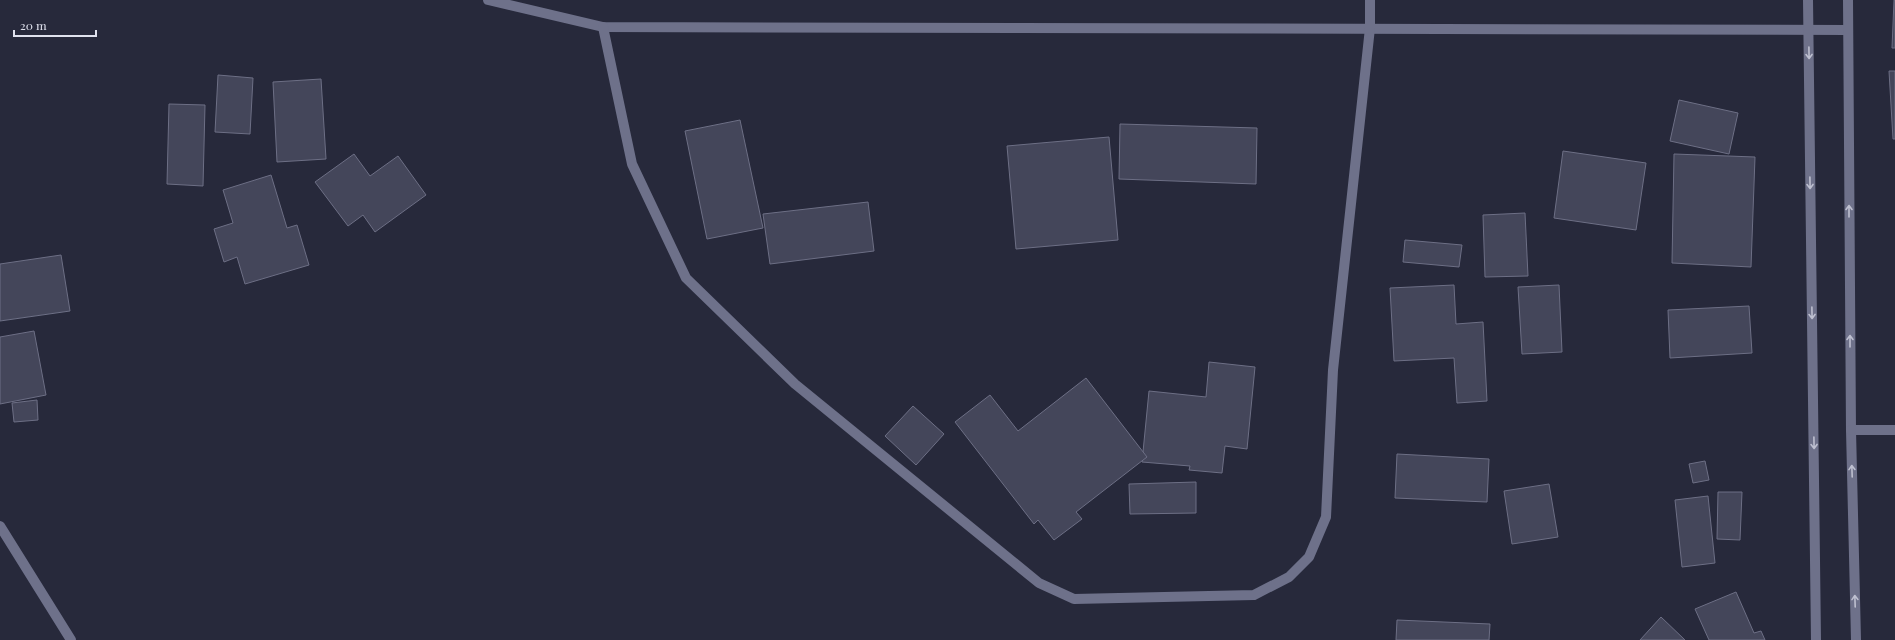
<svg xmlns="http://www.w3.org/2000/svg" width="1895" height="640" font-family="'Playfair Display',serif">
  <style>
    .building { fill: #44465a; stroke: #6d6f85 }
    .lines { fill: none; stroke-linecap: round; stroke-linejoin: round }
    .minor { stroke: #6e718a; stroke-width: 10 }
    .oneway { stroke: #bec0d0 }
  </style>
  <rect width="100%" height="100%" fill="#27293b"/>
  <!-- building -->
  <g class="building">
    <polygon points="1894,0 1895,0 1895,48 1892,48"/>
    <polygon points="1889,71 1895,71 1895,139 1893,139"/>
    <polygon points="218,75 253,78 250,134 215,132"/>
    <polygon points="321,79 326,159 277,162 273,82"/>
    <polygon points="1679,100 1738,113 1729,154 1670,141"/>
    <polygon points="169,104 205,105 203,186 167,184"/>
    <polygon points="740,120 763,228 707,239 685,131"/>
    <polygon points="1120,124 1257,128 1256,184 1119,179"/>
    <polygon points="1109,137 1118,240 1016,249 1007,146"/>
    <polygon points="1563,151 1646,163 1636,230 1554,218"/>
    <polygon points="354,154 370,176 398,156 426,195 375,232 363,215 348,226 315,182"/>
    <polygon points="1674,154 1755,157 1751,267 1672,263"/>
    <polygon points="271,175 287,228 297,225 309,265 245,284 237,257 224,262 214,229 233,223 223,190"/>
    <polygon points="868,202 874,251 770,264 763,214"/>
    <polygon points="1525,213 1528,276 1485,277 1483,215"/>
    <polygon points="1405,240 1462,245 1459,267 1403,262"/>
    <polygon points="61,255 70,311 0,321 0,264"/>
    <polygon points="1454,285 1456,324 1483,322 1487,401 1457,403 1454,358 1394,361 1390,288"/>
    <polygon points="1559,285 1562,352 1522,354 1518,287"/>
    <polygon points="1749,306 1752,353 1670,358 1668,310"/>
    <polygon points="34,331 46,395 0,404 0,337"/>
    <polygon points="1209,362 1255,367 1247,449 1225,446 1222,473 1189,470 1190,466 1142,462 1149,391 1206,397"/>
    <polygon points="1086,378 1147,457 1076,512 1082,519 1054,540 1038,520 1034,524 955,422 990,395 1018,431"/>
    <polygon points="37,400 38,420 14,422 12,403"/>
    <polygon points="913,406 944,434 916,465 885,436"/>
    <polygon points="1397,454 1489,459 1487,502 1395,498"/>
    <polygon points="1705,461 1709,480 1693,483 1689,464"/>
    <polygon points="1196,482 1196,513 1130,514 1129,484"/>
    <polygon points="1549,484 1558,537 1512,544 1504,491"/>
    <polygon points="1718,492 1742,492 1740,540 1717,539"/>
    <polygon points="1708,496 1715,563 1682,567 1675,500"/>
    <polygon points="1736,592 1754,633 1761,631 1765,640 1709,640 1695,609"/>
    <polygon points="1661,617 1685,640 1640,640"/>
    <polygon points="1397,620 1490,624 1489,640 1396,640"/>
  </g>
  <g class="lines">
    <!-- minor -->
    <g class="minor">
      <polyline points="488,0 603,27 1848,30"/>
      <polyline points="1808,0 1816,640"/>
      <polyline points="1848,0 1851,430 1856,640"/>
      <polyline points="603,27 632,164 686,278 795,384 1039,583 1074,599 1254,595 1289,577 1309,557 1326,517 1333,370 1370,28 1370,0"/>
      <polyline points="1851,430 1895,430"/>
      <polyline points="0,526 71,640"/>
    </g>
  </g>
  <!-- one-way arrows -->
  <defs><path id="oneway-shaft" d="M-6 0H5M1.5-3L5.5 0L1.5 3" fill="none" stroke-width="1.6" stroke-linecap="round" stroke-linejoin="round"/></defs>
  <g class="oneway">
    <use href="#oneway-shaft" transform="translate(1809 53) rotate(89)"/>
    <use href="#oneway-shaft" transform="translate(1810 183) rotate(89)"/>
    <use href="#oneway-shaft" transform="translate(1849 211) rotate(-90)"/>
    <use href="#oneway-shaft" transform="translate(1812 313) rotate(89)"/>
    <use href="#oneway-shaft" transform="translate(1850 341) rotate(-90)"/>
    <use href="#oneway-shaft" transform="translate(1814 443) rotate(89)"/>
    <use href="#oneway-shaft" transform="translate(1852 471) rotate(-92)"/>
    <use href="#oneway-shaft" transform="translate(1855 601) rotate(-92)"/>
  </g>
  <!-- scale -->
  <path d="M14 30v6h82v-6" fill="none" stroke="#e0e2ee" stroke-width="2"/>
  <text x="20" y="30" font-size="12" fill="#e0e2ee" stroke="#27293b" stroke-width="3" paint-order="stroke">20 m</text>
</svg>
